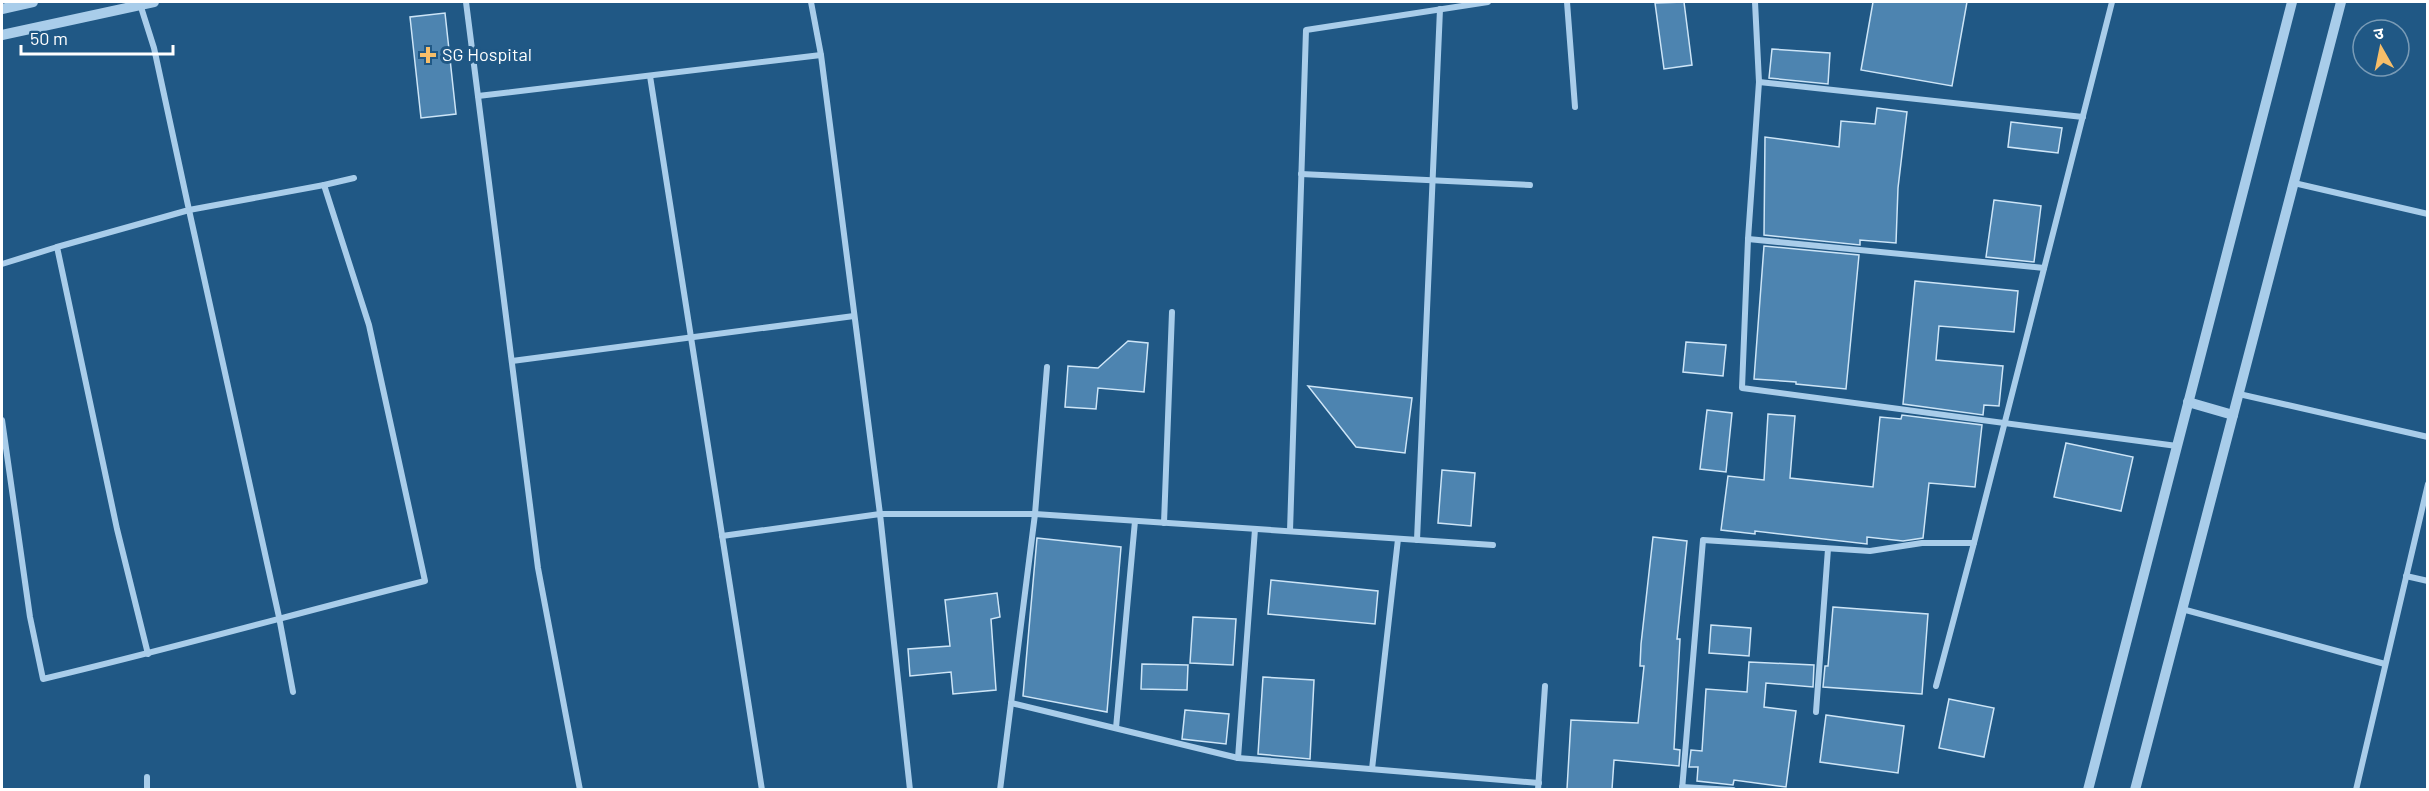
<svg xmlns="http://www.w3.org/2000/svg" width="2429" height="791" font-family="Barlow,'Noto Sans Devanagari',sans-serif">
  <style>
    .building { fill: #4d84b0; stroke: #cde5f7; stroke-width: 1.5 }
    .lines { fill: none; stroke-linecap: round; stroke-linejoin: round }
    .minor { stroke: #a9cdea; stroke-width: 6 }
    .tertiary { stroke: #a9cdea; stroke-width: 10 }
    .poi-dot { fill: #f7be69; stroke: #205885; stroke-width: 2 }
    .labels { text-anchor: middle; stroke-width: 6; stroke-linejoin: round; paint-order: stroke }
    .poi-label { font-size: 18px; fill: #fff; stroke: #205885; text-anchor: start }
  </style>
  <rect width="100%" height="100%" fill="#205885"/>
  <!-- building -->
  <g class="building">
    <polygon points="1684,2 1692,65 1664,69 1655,3"/>
    <polygon points="1873,2 1967,2 1952,86 1861,70"/>
    <polygon points="445,13 456,114 421,118 410,17"/>
    <polygon points="1772,49 1830,53 1828,84 1769,78"/>
    <polygon points="1877,108 1907,112 1898,188 1896,243 1860,240 1860,245 1764,235 1765,137 1839,147 1841,121 1875,124"/>
    <polygon points="2011,122 2062,128 2058,153 2008,147"/>
    <polygon points="1994,200 2041,206 2034,262 1986,257"/>
    <polygon points="1764,246 1859,255 1846,389 1796,384 1796,382 1754,379"/>
    <polygon points="1915,281 2018,291 2014,332 1939,326 1936,360 2003,366 1999,406 1984,405 1983,415 1903,404"/>
    <polygon points="1128,341 1148,343 1144,392 1098,388 1096,409 1065,407 1068,366 1098,368"/>
    <polygon points="1686,342 1726,345 1723,376 1683,372"/>
    <polygon points="1308,386 1412,398 1405,453 1356,447"/>
    <polygon points="1707,410 1732,413 1726,472 1700,469"/>
    <polygon points="1768,414 1795,416 1790,478 1873,487 1880,417 1901,419 1902,415 1982,425 1975,487 1929,483 1923,538 1903,541 1867,537 1867,544 1755,531 1755,534 1721,530 1728,476 1764,480"/>
    <polygon points="2066,443 2133,457 2121,511 2054,497"/>
    <polygon points="1442,470 1475,473 1471,526 1438,523"/>
    <polygon points="1653,537 1687,541 1677,639 1680,639 1674,749 1680,750 1679,766 1614,760 1612,789 1567,789 1571,720 1638,723 1644,666 1640,666 1641,644"/>
    <polygon points="1037,538 1121,547 1107,712 1023,696"/>
    <polygon points="1271,580 1378,591 1375,624 1268,614"/>
    <polygon points="997,593 1000,617 991,619 996,690 953,694 951,672 910,676 908,649 950,646 945,600"/>
    <polygon points="1833,607 1928,614 1922,694 1823,687 1825,666 1828,666"/>
    <polygon points="1193,617 1236,619 1233,665 1190,663"/>
    <polygon points="1711,625 1751,628 1749,656 1709,653"/>
    <polygon points="1749,662 1814,665 1813,687 1766,683 1764,707 1796,711 1786,787 1734,780 1733,785 1697,781 1698,767 1689,767 1691,750 1702,751 1706,689 1747,692"/>
    <polygon points="1142,664 1188,665 1187,690 1141,689"/>
    <polygon points="1263,677 1314,680 1310,759 1258,754"/>
    <polygon points="1949,699 1994,708 1984,757 1939,748"/>
    <polygon points="1185,710 1229,714 1226,744 1182,739"/>
    <polygon points="1826,715 1904,726 1898,773 1820,762"/>
  </g>
  <g class="lines">
    <!-- minor -->
    <g class="minor">
      <polyline points="466,2 538,568 580,790"/>
      <polyline points="811,2 821,55 880,514 910,790"/>
      <polyline points="1567,2 1575,107"/>
      <polyline points="1755,2 1759,82 1748,239 1742,388 2177,446"/>
      <polyline points="140,4 154,48 189,210 57,247 117,529 148,654"/>
      <polyline points="650,76 762,790"/>
      <polyline points="1759,82 2083,117"/>
      <polyline points="478,96 821,55"/>
      <polyline points="1301,174 1530,185"/>
      <polyline points="2294,183 2428,214"/>
      <polyline points="324,185 354,178"/>
      <polyline points="1748,239 2044,268"/>
      <polyline points="2,264 57,247"/>
      <polyline points="512,361 854,316"/>
      <polyline points="2239,394 2428,437"/>
      <path d="M2,420L30,617L43,679C171,649 297,613 425,581L369,325L324,185L189,210L279,617L293,692"/>
      <polyline points="1164,523 1172,312"/>
      <polyline points="1290,531 1306,30 1488,2"/>
      <polyline points="722,536 880,514 1035,514 1493,545"/>
      <polyline points="1417,540 1440,9"/>
      <polyline points="2406,576 2428,581"/>
      <polyline points="2182,609 2385,664"/>
      <polyline points="1936,686 1974,543"/>
      <polyline points="1011,703 1238,758 1539,783"/>
      <polyline points="1816,712 1828,549"/>
      <polyline points="1116,728 1135,521"/>
      <polyline points="1238,758 1255,529"/>
      <polyline points="1372,769 1398,539"/>
      <polyline points="147,777 147,790"/>
      <polyline points="1682,787 1733,790"/>
      <polyline points="1000,790 1035,514 1047,367"/>
      <polyline points="1538,790 1545,686"/>
      <polyline points="1682,790 1703,540 1870,551 1922,543 1974,543 2112,2"/>
      <polyline points="2356,790 2428,484"/>
    </g>
    <!-- tertiary -->
    <g class="tertiary">
      <polyline points="2,9 33,2"/>
      <polyline points="2,35 154,2"/>
      <polyline points="2188,402 2233,415"/>
      <polyline points="2088,790 2292,2"/>
      <polyline points="2135,790 2341,2"/>
    </g>
  </g>
  <!-- markers -->
  <path class="poi-dot" d="M425 46h6v6h6v6h-6v6h-6v-6h-6v-6h6z"/>
  <g class="labels">
    <!-- poi labels -->
    <g class="poi-label">
      <text x="442" y="61">SG Hospital</text>
    </g>
  </g>
  <!-- border -->
  <rect width="2429" height="791" fill="none" stroke="#ffffff" stroke-width="6"/>
  <!-- north arrow -->
  <g transform="translate(2381 48) rotate(351)"><circle r="28" fill="#205885" stroke="#799bb6" stroke-width="1.5"/>
  <path d="M0-4.5L10 22L0 15L-10 22Z" fill="#f7be69"/>
  <text y="-9" font-size="16" font-weight="bold" text-anchor="middle" fill="#ffffff">उ</text>
  </g>
  <!-- scale -->
  <path d="M21 45v9h152v-9" fill="none" stroke="#ffffff" stroke-width="3"/>
  <text x="30" y="45" font-size="18" fill="#ffffff" stroke="#205885" stroke-width="4.5" paint-order="stroke">50 m</text>
</svg>
